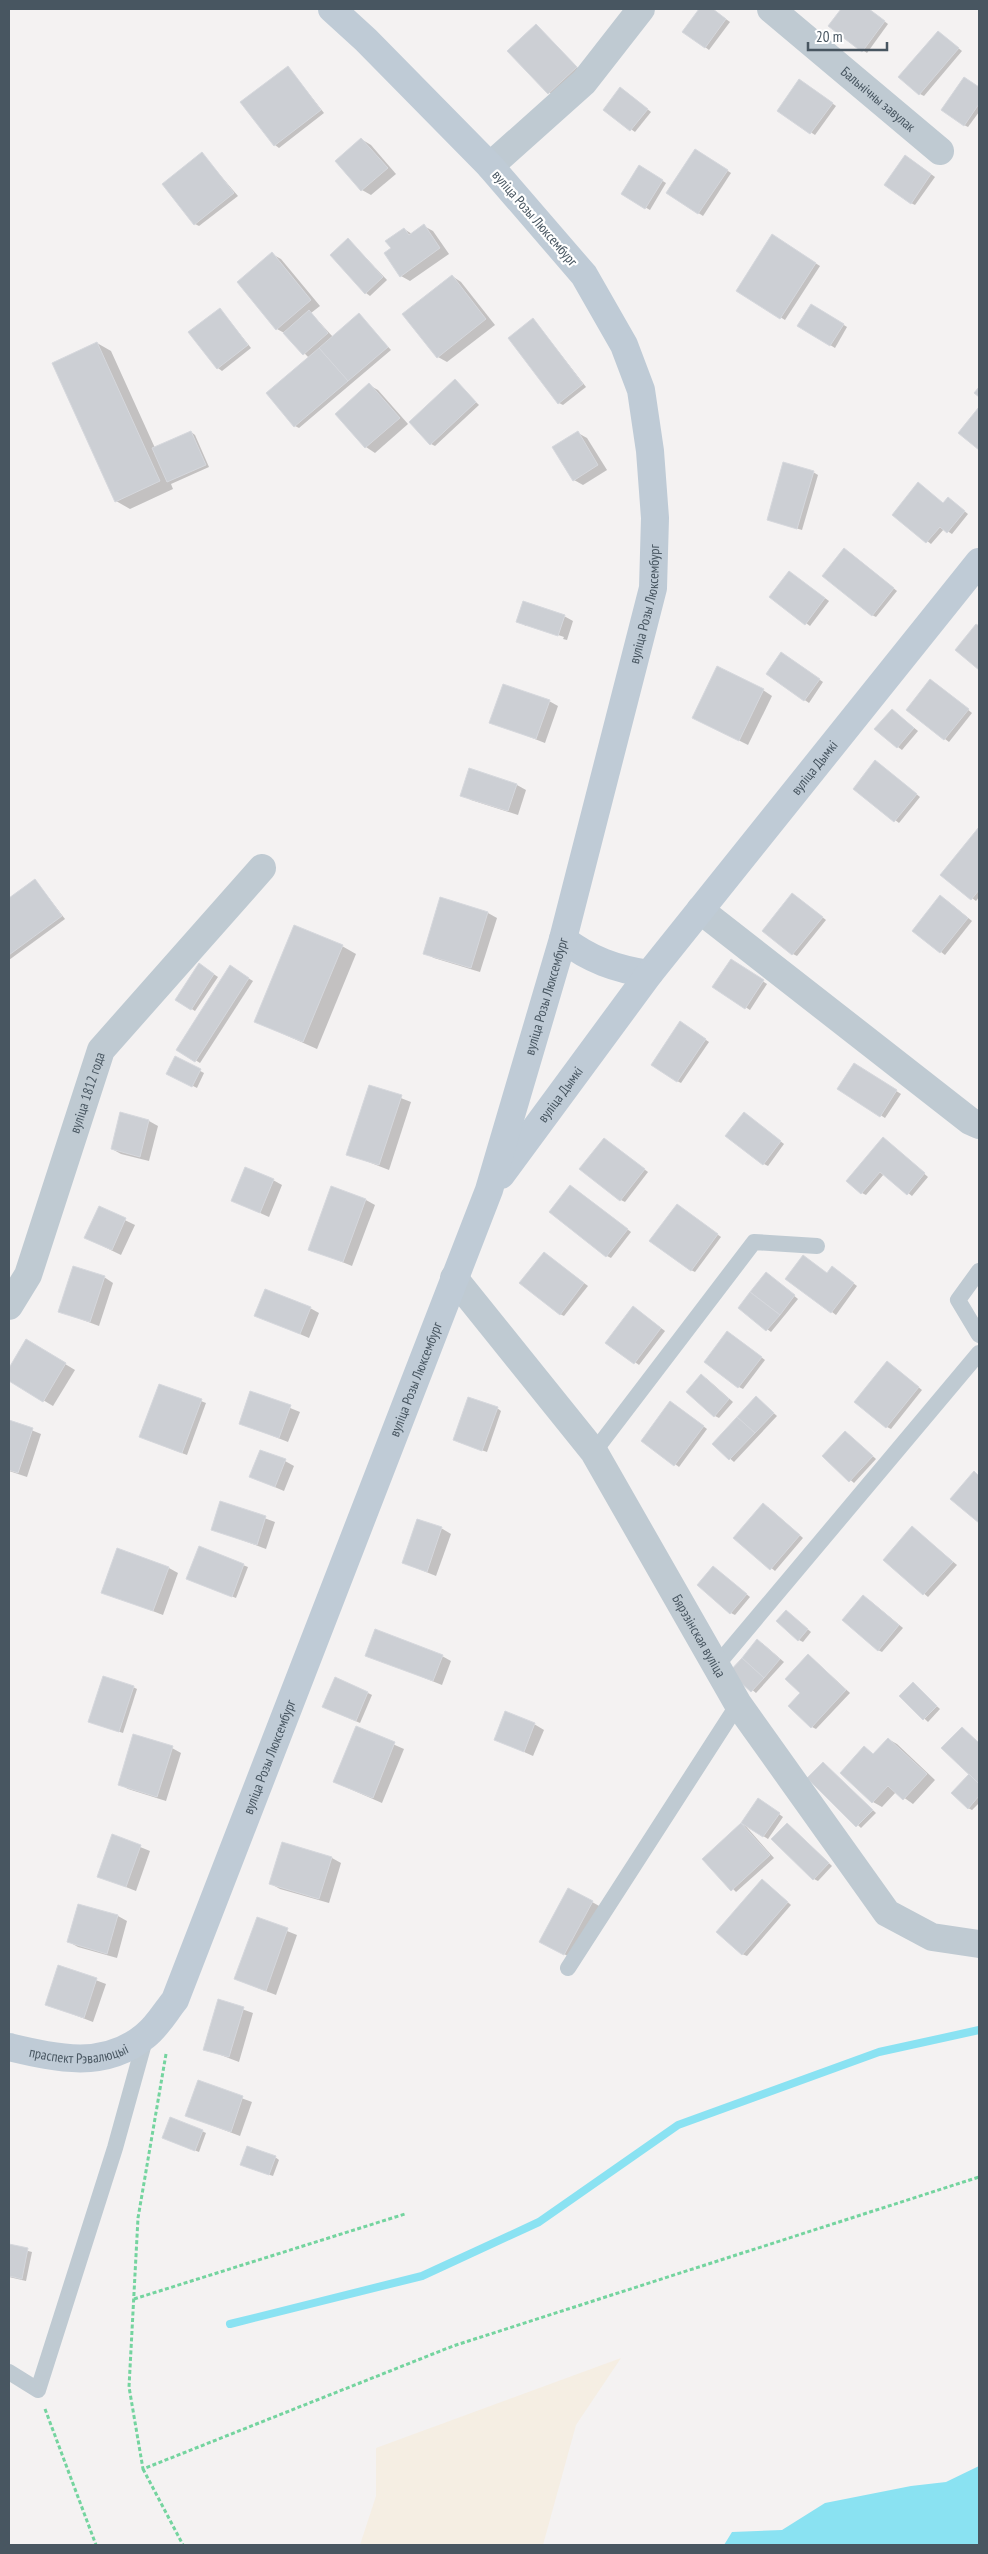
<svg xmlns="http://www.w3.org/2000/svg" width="988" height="2554" font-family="'PT Sans Narrow',sans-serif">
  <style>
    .sand { fill: #f5eee3 }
    .water { fill: #8ae2f2 }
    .shadow { fill: #0003 }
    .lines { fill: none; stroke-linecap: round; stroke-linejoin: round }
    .stream { stroke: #8ae2f2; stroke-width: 8 }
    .building { fill: #cccfd4; stroke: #d6d8dd }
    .path { stroke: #74d49f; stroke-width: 3; stroke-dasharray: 4 2.5; stroke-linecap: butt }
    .lane { stroke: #bfcad2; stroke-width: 16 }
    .street { stroke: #bfcad2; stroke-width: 28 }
    .secondary { stroke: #bfcbd6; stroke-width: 28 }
    .labels { text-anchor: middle; stroke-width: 4.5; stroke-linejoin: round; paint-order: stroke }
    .street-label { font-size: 14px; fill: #485661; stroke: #fff }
  </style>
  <rect width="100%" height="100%" fill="#f4f2f2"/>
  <!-- sand -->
  <polygon class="sand" points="621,2358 576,2425 543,2545 360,2545 376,2496 376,2448"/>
  <!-- water -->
  <polygon class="water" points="979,2466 979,2545 724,2545 732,2532 782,2530 825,2503 911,2486 946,2482"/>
  <!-- shadow -->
  <g class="shadow">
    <polygon points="701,9 712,9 730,22 709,50 684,31"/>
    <polygon points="842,9 868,9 888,24 867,53 830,26"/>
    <polygon points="536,25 580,70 553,96 509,51"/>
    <polygon points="942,35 962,51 924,96 920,94"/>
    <polygon points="288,67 324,113 279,148 275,145"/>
    <polygon points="969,81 979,88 979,112 968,127 964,125"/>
    <polygon points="804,83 836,106 815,135 779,111"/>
    <polygon points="625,91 651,112 635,132 604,110"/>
    <polygon points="361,139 371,145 396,174 371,195 362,190"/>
    <polygon points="696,150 731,173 703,216 668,193"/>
    <polygon points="202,154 238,196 199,226 195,224"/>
    <polygon points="910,159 935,177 915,205 911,203"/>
    <polygon points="639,166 666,183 650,210 622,194"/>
    <polygon points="424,226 433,231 449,254 410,281 401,276 393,249 404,229 412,234"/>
    <polygon points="772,236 820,266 785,320 737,290"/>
    <polygon points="348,239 387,280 370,296 366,293"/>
    <polygon points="272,254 281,259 320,306 311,313 333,337 359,315 391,350 299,428 295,426 309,358 286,334 277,329"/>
    <polygon points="452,276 461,282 495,325 447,362 438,357"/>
    <polygon points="812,305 847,327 835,348 799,326"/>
    <polygon points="220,309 251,348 222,371 218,368"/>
    <polygon points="534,320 586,387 563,405 559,403"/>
    <polygon points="97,343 111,351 155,448 191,432 195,435 209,467 171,484 173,489 130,509 116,501"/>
    <polygon points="455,381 479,405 435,446 431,444"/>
    <polygon points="369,385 378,390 408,424 375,453 366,447"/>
    <polygon points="578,433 587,438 607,470 583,485 574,480"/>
    <polygon points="813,472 818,475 802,530 768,520"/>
    <polygon points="952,501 968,514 952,534 944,529 931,544 893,514"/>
    <polygon points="849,552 897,591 876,617 872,615"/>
    <polygon points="793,575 829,601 810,626 771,597"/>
    <polygon points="564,616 573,621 567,640 563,639 564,637 526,624 526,626 518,621"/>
    <polygon points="786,656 823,682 809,703 767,674"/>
    <polygon points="935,683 972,713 949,742 907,710"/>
    <polygon points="763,690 772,696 748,745 702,722"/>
    <polygon points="549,701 558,706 545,743 491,722"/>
    <polygon points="892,710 918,731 902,750 898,747"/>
    <polygon points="879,764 920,797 899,823 854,789"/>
    <polygon points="517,785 526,790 518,815 471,800 462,795"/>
    <polygon points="979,829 979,897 976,901 942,875"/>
    <polygon points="35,880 65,919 9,960 9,899"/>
    <polygon points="793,894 826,920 797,956 793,954"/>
    <polygon points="945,899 972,921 945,955 914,931"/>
    <polygon points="488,913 497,918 480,972 434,958 425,953"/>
    <polygon points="342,946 356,954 317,1049 256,1022"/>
    <polygon points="731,960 767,984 750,1010 714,987"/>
    <polygon points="200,965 218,977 195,1011 177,1000"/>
    <polygon points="230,967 253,981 200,1063 178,1049"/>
    <polygon points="684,1025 709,1042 681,1083 677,1081"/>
    <polygon points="176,1058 204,1073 197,1088 168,1073"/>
    <polygon points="854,1064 901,1094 885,1118 839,1089"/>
    <polygon points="370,1086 411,1102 389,1170 348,1154"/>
    <polygon points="121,1114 149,1121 158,1126 149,1161 121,1154 112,1149"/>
    <polygon points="748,1116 784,1144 768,1166 764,1164"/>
    <polygon points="887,1141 928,1177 912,1196 884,1174 866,1195 862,1193"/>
    <polygon points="608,1142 648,1172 625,1202 621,1200"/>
    <polygon points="273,1180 282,1185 269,1217 233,1201"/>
    <polygon points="575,1189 631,1232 611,1258 607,1256"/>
    <polygon points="366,1200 375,1205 352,1266 310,1249"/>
    <polygon points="100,1208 135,1225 121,1255 86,1238"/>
    <polygon points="681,1208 721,1237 695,1272 691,1270"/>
    <polygon points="548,1256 588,1286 564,1316 560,1314"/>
    <polygon points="836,1270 857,1286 836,1315 787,1278 828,1274"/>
    <polygon points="770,1276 798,1299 771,1332 739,1308"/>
    <polygon points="104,1277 113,1283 99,1326 59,1311"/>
    <polygon points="310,1308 319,1313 309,1338 256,1315"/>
    <polygon points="637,1310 665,1331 639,1365 607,1342"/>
    <polygon points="732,1335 765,1360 743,1389 739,1387"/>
    <polygon points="27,1341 75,1370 53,1406 9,1380 9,1370"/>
    <polygon points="891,1365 922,1390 891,1429 887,1427"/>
    <polygon points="706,1378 733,1402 719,1418 715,1416"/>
    <polygon points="160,1385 206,1403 187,1455 145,1439"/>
    <polygon points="251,1392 300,1412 288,1442 240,1423"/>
    <polygon points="757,1398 777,1416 734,1462 713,1444"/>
    <polygon points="675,1405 707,1429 679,1467 675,1464"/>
    <polygon points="497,1408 501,1411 487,1452 458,1442"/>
    <polygon points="9,1421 41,1434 27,1477 9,1471"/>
    <polygon points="849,1435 876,1459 854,1483 823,1456"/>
    <polygon points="285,1461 294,1466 284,1491 251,1477"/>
    <polygon points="221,1502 275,1522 266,1549 212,1529"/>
    <polygon points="768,1507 803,1538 775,1571 735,1538"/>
    <polygon points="441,1528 451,1534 436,1576 404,1563"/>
    <polygon points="913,1528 957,1565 928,1597 885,1560"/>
    <polygon points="200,1548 248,1567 236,1598 192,1581"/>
    <polygon points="713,1567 750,1597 735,1615 731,1613"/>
    <polygon points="169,1568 178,1573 163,1615 103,1592"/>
    <polygon points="868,1599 903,1628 882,1652 878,1650"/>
    <polygon points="786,1611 811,1632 803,1642 799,1640"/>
    <polygon points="762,1643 784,1662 756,1693 731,1672"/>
    <polygon points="367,1655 442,1656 451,1661 442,1685"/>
    <polygon points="812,1658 850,1693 816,1729 812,1727 801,1693"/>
    <polygon points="913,1684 940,1709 928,1722 901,1696"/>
    <polygon points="133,1687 137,1689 123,1733 89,1722"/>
    <polygon points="368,1693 372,1695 360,1723 328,1709"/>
    <polygon points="534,1724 544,1730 533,1756 495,1739"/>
    <polygon points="356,1728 404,1749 382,1803 334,1782"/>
    <polygon points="962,1728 979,1743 979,1803 972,1810 968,1808 970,1774"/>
    <polygon points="888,1739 897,1744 935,1780 913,1804 896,1792 882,1807 873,1802 841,1773 864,1748 874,1754"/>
    <polygon points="172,1748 181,1753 166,1801 128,1789 119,1784"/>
    <polygon points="823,1763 876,1813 861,1828 809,1778"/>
    <polygon points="763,1802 783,1817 768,1839 743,1823 774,1858 736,1892 704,1859"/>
    <polygon points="788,1824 832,1866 818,1881 814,1879"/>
    <polygon points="113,1836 150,1851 136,1891 98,1876"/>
    <polygon points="332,1858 341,1863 329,1903 280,1889 271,1884"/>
    <polygon points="766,1883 791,1905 747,1956 742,1954"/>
    <polygon points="569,1889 601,1907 573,1959 541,1941"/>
    <polygon points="118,1916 127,1921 117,1958 78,1947 69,1942"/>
    <polygon points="257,1919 297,1935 276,1995 235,1979"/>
    <polygon points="59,1966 106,1984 93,2022 46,2004"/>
    <polygon points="219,2001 253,2013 239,2062 205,2049"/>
    <polygon points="198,2082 252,2102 240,2136 187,2116"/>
    <polygon points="202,2131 206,2133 199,2152 168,2140"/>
    <polygon points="275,2157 279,2160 273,2176 246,2167"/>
    <polygon points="9,2246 32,2252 26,2281 9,2277"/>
  </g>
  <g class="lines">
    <!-- stream -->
    <polyline class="stream" points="230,2324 422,2276 539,2222 678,2125 879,2052 979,2030"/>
  </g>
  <!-- building -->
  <g class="building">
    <polygon points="699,9 713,9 726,19 705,48 682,32"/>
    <polygon points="841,9 869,9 885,21 862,52 828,26"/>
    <polygon points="536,24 577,67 548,94 507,51"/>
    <polygon points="938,31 959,48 919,95 898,77"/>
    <polygon points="288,66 321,110 274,146 240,102"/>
    <polygon points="964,77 979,87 979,104 964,126 941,110"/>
    <polygon points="799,79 833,103 810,134 777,111"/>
    <polygon points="620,87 648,109 630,131 603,110"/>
    <polygon points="361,138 388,168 361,191 335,161"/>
    <polygon points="695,149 728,170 698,214 666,193"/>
    <polygon points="202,152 234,193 194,225 162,184"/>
    <polygon points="905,155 931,174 911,204 884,185"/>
    <polygon points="639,165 663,180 645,209 621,194"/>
    <polygon points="424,224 440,248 400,277 384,253 391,248 385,241 404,228 409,235"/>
    <polygon points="772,234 816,263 780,319 736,291"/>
    <polygon points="348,238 383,277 365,294 330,255"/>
    <polygon points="272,252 311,300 276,330 237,282"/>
    <polygon points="452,275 486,319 437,358 402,314"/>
    <polygon points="811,304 844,324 830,346 797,326"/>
    <polygon points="220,308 248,345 217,369 188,332"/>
    <polygon points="309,310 328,333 303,355 283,333"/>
    <polygon points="359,313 388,347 348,381 319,348"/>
    <polygon points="533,318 583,384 558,404 508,338"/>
    <polygon points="97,342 160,481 115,502 52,363"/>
    <polygon points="319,348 348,381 294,427 266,393"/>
    <polygon points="455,379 476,402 430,445 409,422"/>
    <polygon points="369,383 400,418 365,448 335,414"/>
    <polygon points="979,387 979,397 974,393"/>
    <polygon points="979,407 979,450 958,433"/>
    <polygon points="191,431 206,465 167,482 152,448"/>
    <polygon points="578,431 598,465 573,481 552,447"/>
    <polygon points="783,462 814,471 797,529 767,520"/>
    <polygon points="918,482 943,503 948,497 965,511 947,533 940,527 926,543 892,515"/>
    <polygon points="844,548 894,588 872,616 822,576"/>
    <polygon points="789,571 825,598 805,625 769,597"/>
    <polygon points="523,601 565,615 558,636 516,622"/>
    <polygon points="976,624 979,626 979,670 955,650"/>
    <polygon points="781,652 820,679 804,701 766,674"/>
    <polygon points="717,666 764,689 739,741 692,718"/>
    <polygon points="930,679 969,709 944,740 906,710"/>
    <polygon points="503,684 550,700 536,739 489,723"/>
    <polygon points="892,709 914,728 897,748 874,729"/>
    <polygon points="875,760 917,794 894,822 853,789"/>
    <polygon points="469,768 517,784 508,811 460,796"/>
    <polygon points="979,827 979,890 971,900 940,875"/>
    <polygon points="35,879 62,916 9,955 9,898"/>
    <polygon points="792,893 823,917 792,955 762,931"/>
    <polygon points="940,895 968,918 940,953 912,931"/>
    <polygon points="440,897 488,912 471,968 423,954"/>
    <polygon points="294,925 343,945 303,1042 254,1022"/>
    <polygon points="731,959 764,980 745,1009 712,987"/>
    <polygon points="199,963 214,974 191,1010 175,1000"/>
    <polygon points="230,965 249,978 195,1062 176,1050"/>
    <polygon points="680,1021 706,1039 677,1082 651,1065"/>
    <polygon points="175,1056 201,1069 192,1087 166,1074"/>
    <polygon points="854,1063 897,1090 880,1117 837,1089"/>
    <polygon points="369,1085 402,1095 379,1165 346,1155"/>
    <polygon points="120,1112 149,1120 140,1157 111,1149"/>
    <polygon points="744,1112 781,1141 763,1165 725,1136"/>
    <polygon points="883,1137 925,1173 907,1195 880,1172 861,1194 846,1181"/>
    <polygon points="604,1138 645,1169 620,1201 579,1169"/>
    <polygon points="245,1167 274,1179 260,1213 231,1201"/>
    <polygon points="570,1185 628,1229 606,1257 549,1212"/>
    <polygon points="331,1186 366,1199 343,1262 308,1250"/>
    <polygon points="677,1204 718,1234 691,1271 649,1241"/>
    <polygon points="99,1206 126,1218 112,1250 84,1238"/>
    <polygon points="544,1252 584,1283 560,1315 519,1283"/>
    <polygon points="803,1255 827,1273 832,1266 854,1283 831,1313 785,1279"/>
    <polygon points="73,1266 105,1276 90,1322 58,1312"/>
    <polygon points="766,1272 795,1295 780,1315 750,1292"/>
    <polygon points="265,1289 311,1307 300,1334 254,1316"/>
    <polygon points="750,1292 780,1315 766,1331 738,1308"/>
    <polygon points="633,1306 661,1328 634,1364 605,1343"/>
    <polygon points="727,1331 762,1357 738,1388 704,1362"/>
    <polygon points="26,1339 66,1363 43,1402 9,1381 9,1368"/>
    <polygon points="887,1361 919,1387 886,1428 854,1402"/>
    <polygon points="701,1374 729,1399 714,1417 686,1392"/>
    <polygon points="159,1384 202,1399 182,1453 139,1437"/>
    <polygon points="250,1391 291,1405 279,1438 239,1424"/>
    <polygon points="756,1396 774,1413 755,1433 737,1417"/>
    <polygon points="468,1397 498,1407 482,1451 453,1440"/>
    <polygon points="670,1401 704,1426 674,1466 641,1441"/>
    <polygon points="737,1417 755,1433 729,1460 712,1444"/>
    <polygon points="9,1420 33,1428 18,1473 9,1470"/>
    <polygon points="845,1431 873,1456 849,1482 822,1456"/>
    <polygon points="260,1450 286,1459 275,1487 249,1477"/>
    <polygon points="974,1471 979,1476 979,1523 950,1499"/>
    <polygon points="220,1501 266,1516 257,1545 211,1530"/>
    <polygon points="763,1503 800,1535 770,1570 733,1538"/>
    <polygon points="417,1519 442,1527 427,1572 402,1563"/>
    <polygon points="912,1526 953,1562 923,1595 883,1560"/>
    <polygon points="199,1546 244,1564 232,1597 186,1579"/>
    <polygon points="117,1548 169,1567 153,1611 101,1593"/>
    <polygon points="713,1566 747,1594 730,1614 697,1585"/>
    <polygon points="863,1595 899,1625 878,1651 842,1620"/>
    <polygon points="786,1610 808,1629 798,1641 776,1621"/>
    <polygon points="375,1629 443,1655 433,1681 365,1656"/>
    <polygon points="757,1639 780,1659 764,1678 742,1658"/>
    <polygon points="808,1654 846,1690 811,1728 788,1706 800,1693 785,1679"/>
    <polygon points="742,1658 764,1678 751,1692 729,1672"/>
    <polygon points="103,1676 134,1686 119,1732 88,1722"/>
    <polygon points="335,1677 368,1692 356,1721 322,1707"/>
    <polygon points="913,1682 937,1706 923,1720 899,1696"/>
    <polygon points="505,1711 535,1723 524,1752 494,1740"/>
    <polygon points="356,1726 395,1742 373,1798 333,1782"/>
    <polygon points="962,1727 979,1743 979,1784 941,1748"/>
    <polygon points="133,1734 173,1746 157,1797 118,1785"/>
    <polygon points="888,1738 927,1774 903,1800 888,1786 872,1803 840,1773 864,1746 873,1754"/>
    <polygon points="823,1762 873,1810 856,1827 807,1778"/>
    <polygon points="969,1774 979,1784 979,1796 968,1809 951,1793"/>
    <polygon points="758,1798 780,1813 763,1837 741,1823"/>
    <polygon points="741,1823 770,1855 731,1891 702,1859"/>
    <polygon points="787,1823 829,1863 813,1880 771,1839"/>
    <polygon points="112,1834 141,1845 126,1887 97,1877"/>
    <polygon points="282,1842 332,1857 319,1899 269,1884"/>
    <polygon points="762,1879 788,1902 742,1955 716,1932"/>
    <polygon points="568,1888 593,1901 564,1955 539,1942"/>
    <polygon points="78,1904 118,1915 107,1954 67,1942"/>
    <polygon points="257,1917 288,1928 266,1991 234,1979"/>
    <polygon points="58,1965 97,1978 84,2018 45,2005"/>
    <polygon points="218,1999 244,2007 229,2057 203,2050"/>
    <polygon points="198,2080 243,2096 231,2132 185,2116"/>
    <polygon points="170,2117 203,2130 195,2151 162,2138"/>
    <polygon points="247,2146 276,2156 269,2175 240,2165"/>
    <polygon points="9,2244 28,2248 22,2279 9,2276"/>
  </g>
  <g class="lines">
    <!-- path -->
    <g class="path">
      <polyline points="166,2054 138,2218 129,2387 143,2469 453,2346 979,2177"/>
      <polyline points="134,2299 405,2214"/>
      <polyline points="45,2409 96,2545"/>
      <polyline points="143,2469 183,2545"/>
    </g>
    <!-- lane -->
    <g class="lane">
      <polyline points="979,1271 958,1300 979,1335"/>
      <polyline points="594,1452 754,1242 817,1246"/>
      <polyline points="717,1665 979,1353"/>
      <polyline points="568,1968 738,1704"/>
      <polyline points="9,2372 38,2390 115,2148 146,2036"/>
    </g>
    <!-- street -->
    <g class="street">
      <path id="s1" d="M771,9L940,151"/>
      <polyline points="490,166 584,82 641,9"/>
      <polyline points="700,910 970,1121 979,1125"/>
      <path id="s2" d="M454,1278L594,1452L738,1704L887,1913L932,1937L979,1944"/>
      <path id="s3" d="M9,1306L28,1275L101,1050L262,868"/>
    </g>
    <!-- secondary -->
    <g class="secondary">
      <path d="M563,939C590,960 616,969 649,974"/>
      <path id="s4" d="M501,1175L649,974L979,562"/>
      <path id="s5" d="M9,2047C56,2058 104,2070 145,2036C157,2027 166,2011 175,2000L489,1190L563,939L653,588L655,518L650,451L641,390L624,345L584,275L490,166L366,40L332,9"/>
    </g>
  </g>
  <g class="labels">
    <!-- street labels -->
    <g class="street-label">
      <text dy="5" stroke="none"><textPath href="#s1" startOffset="140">Бальнічны завулак</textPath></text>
      <text transform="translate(535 218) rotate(49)" y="5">вуліца Розы Люксембург</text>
      <text dy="5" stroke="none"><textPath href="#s5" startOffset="1665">вуліца Розы Люксембург</textPath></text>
      <text dy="5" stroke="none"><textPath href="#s4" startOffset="514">вуліца Дымкі</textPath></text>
      <text dy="5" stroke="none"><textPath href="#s5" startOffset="1260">вуліца Розы Люксембург</textPath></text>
      <text dy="5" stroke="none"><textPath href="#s3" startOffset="228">вуліца 1812 года</textPath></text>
      <text dy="5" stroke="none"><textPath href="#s4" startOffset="100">вуліца Дымкі</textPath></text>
      <text dy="5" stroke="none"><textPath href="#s5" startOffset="855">вуліца Розы Люксембург</textPath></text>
      <text dy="5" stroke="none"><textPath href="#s2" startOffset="435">Бярэзінская вуліца</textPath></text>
      <text dy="5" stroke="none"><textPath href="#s5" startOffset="450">вуліца Розы Люксембург</textPath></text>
      <text dy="5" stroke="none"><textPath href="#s5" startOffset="71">праспект Рэвалюцыі</textPath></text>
    </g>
  </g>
  <!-- border -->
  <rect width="988" height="2554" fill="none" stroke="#485661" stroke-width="20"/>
  <!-- scale -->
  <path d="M808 42v8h79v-8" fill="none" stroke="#485661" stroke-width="2.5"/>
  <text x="816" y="42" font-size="15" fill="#485661" stroke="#ffffff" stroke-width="4" paint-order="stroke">20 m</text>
</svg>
